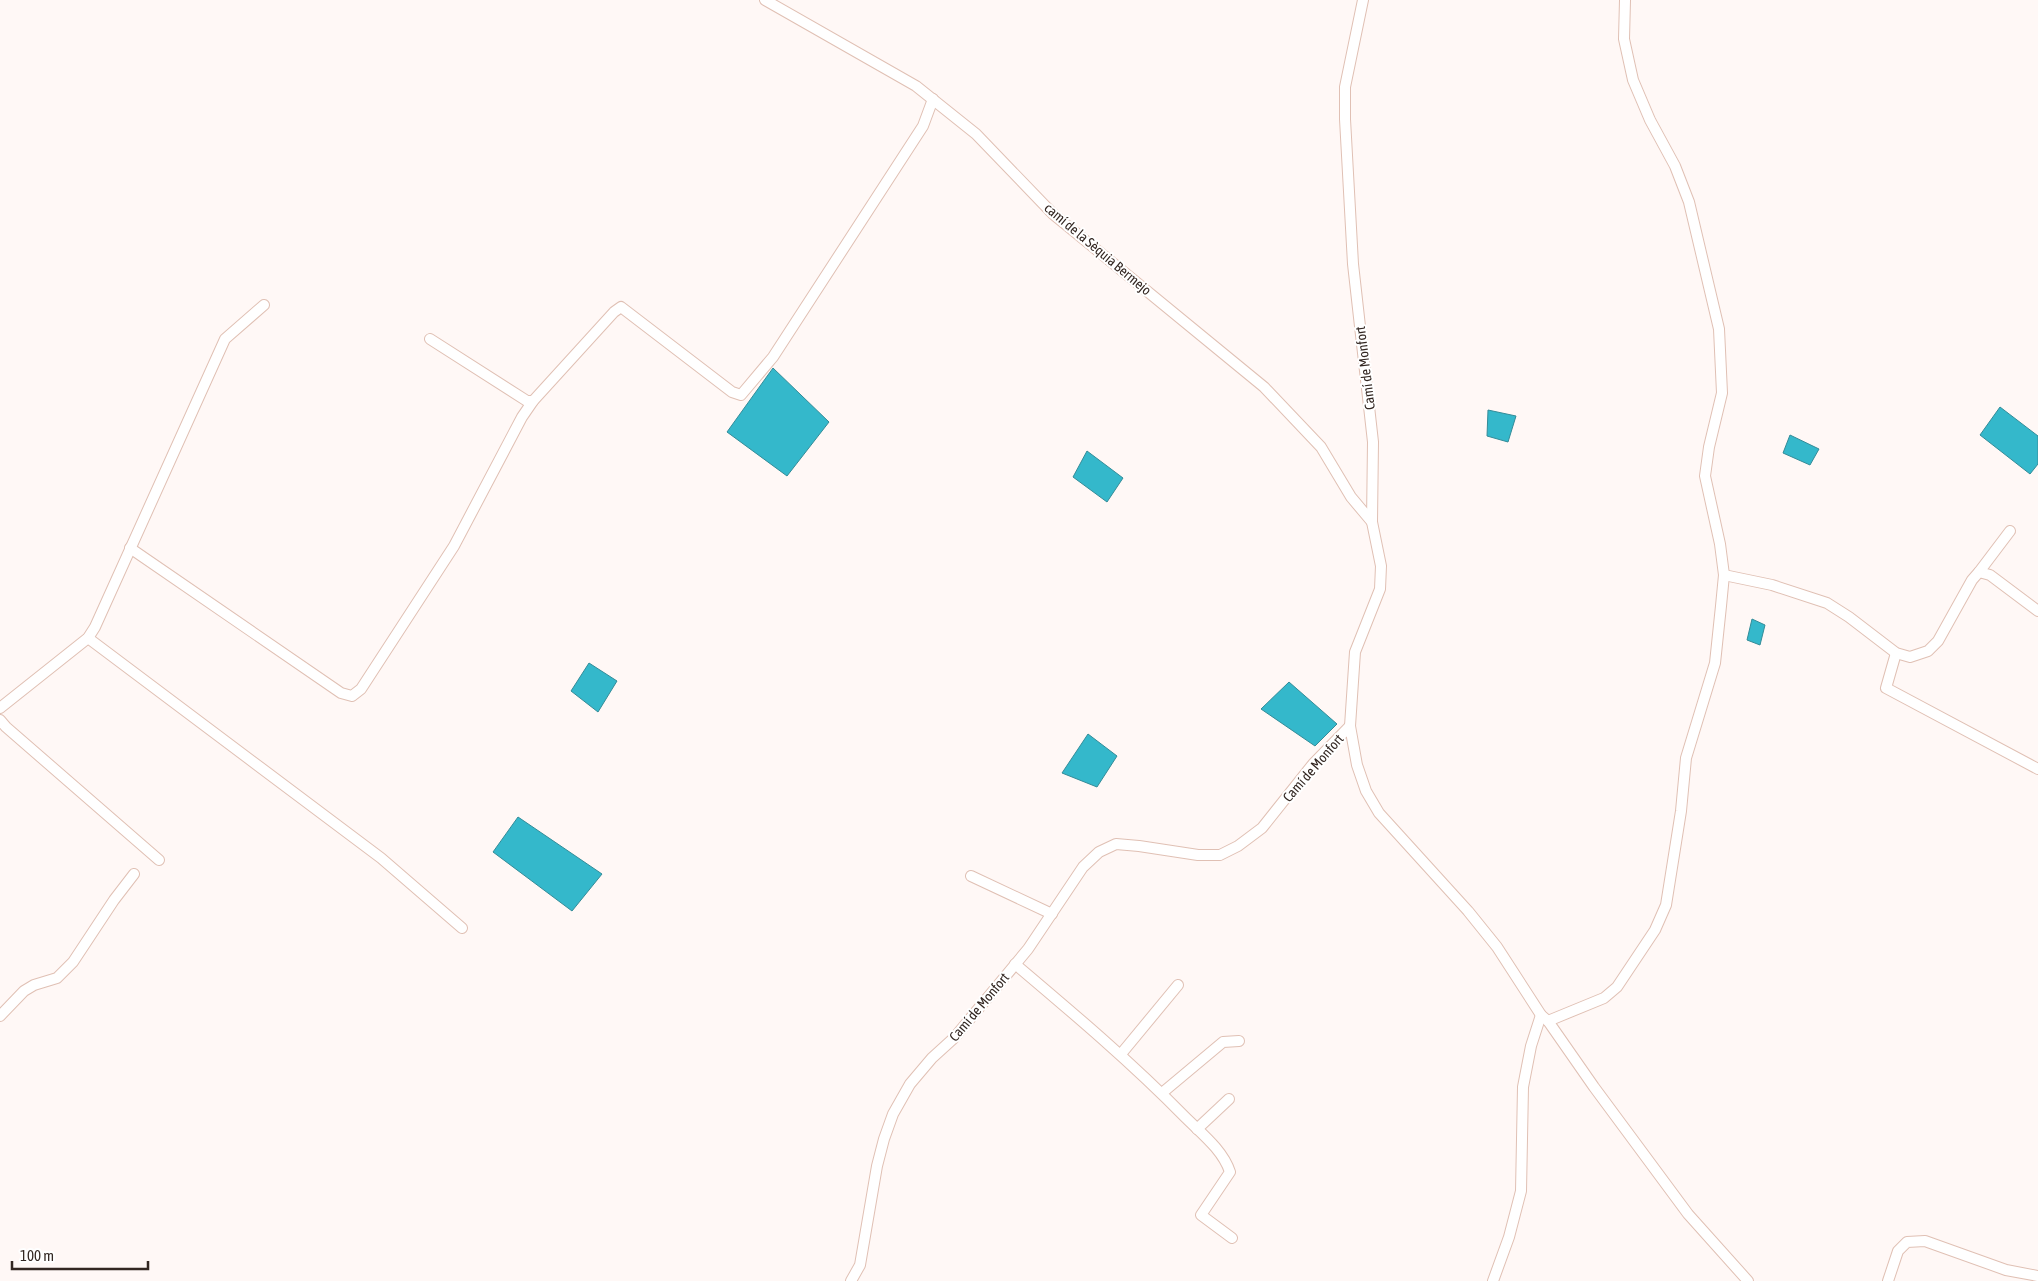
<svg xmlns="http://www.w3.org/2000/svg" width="2038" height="1281" font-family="'Asap Condensed',sans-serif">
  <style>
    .water { fill: #34b8cb; stroke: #348c98 }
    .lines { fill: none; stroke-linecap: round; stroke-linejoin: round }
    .minor-casing { stroke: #e0c0b4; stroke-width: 12 }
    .minor { stroke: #fff; stroke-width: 10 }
    .labels { text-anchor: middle; stroke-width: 4; stroke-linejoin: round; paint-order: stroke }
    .street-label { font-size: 14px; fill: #332722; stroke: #fff }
  </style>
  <rect width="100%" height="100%" fill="#fff8f6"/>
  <!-- water -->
  <g class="water">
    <polygon points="773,368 829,422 787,476 727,432"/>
    <polygon points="2000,407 2038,436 2038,464 2030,474 1980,435"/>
    <polygon points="1488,410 1516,416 1508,442 1487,436"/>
    <polygon points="1790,435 1819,449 1810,465 1783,453"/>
    <polygon points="1087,451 1123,478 1107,502 1073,477"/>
    <polygon points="1752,619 1765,625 1760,645 1747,640"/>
    <polygon points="589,663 617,681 598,712 571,691"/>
    <polygon points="1289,682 1337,724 1315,746 1261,709"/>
    <polygon points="1088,734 1117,756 1097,787 1062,773"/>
    <polygon points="518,817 602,874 572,911 493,852"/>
  </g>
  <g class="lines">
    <defs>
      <g id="minor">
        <polyline points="765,0 916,86 976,134 1053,214 1264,387 1321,447 1351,497 1372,522"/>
        <polyline points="1363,0 1345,87 1345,119 1353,264 1373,442 1372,522 1381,566 1380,589 1355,652 1350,726 1357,765 1366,791 1379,813 1468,911 1497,947 1541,1015 1548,1021 1594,1087 1688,1214 1748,1281"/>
        <polyline points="430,339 527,401 533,401 614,312 621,307 732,392 741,395 773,357 923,126 933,99"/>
        <polyline points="130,548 341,693 352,696 361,689 454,546 522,417 533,401"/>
        <polyline points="1979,572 2010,531"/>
        <polyline points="1724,575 1772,585 1827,603 1849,617 1896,653 1910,657 1928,651 1938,641 1972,580 1979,572 1990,575 2038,611"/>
        <polyline points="88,638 381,858 462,928"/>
        <polyline points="1896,653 1886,688 2038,769"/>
        <polyline points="0,708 88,638 95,627 225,339 264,305"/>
        <polyline points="0,720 6,727 159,860"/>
        <polyline points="971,876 1052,914"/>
        <path d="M1015,964C1073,1013 1131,1062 1185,1117C1201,1133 1223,1150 1230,1172L1201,1215L1232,1238"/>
        <polyline points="0,1016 24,991 34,985 57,978 73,962 114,900 134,874"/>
        <polyline points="1548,1021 1604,998 1617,987 1655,930 1666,905 1681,811 1686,758 1715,663 1721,606 1724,575 1720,544 1705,476 1709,447 1722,393 1719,329 1689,202 1675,166 1650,120 1633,80 1624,39 1625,0"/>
        <polyline points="1121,1054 1178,985"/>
        <polyline points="1162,1093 1223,1042 1239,1041"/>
        <polyline points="1197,1129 1229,1099"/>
        <polyline points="851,1281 860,1265 877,1166 884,1139 893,1114 910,1084 932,1058 954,1038 1028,949 1083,867 1099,852 1116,844 1139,846 1198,855 1220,855 1238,846 1262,828 1313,764 1350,726"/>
        <polyline points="1493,1281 1509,1237 1521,1191 1523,1087 1531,1046 1541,1015"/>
        <polyline points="1888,1281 1898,1251 1907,1242 1925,1241 2006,1270 2038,1276"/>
      </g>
    </defs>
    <!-- minor casing -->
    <use href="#minor" class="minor-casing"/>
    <!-- minor -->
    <use href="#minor" class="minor"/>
  </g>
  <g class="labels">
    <!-- street labels -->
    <g class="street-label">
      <text transform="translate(1098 249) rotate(40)" y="5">camí de la Sèquia Bermejo</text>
      <text transform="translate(1365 368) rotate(-97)" y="5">Camí de Monfort</text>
      <text transform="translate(1313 768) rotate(-49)" y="5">Camí de Monfort</text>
      <text transform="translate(979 1007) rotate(-50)" y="5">Camí de Monfort</text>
    </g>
  </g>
  <!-- scale -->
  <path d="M12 1261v8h136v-8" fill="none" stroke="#332722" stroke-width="2.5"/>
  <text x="20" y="1261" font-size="15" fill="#332722" stroke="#ffffff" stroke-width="4" paint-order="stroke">100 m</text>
</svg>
